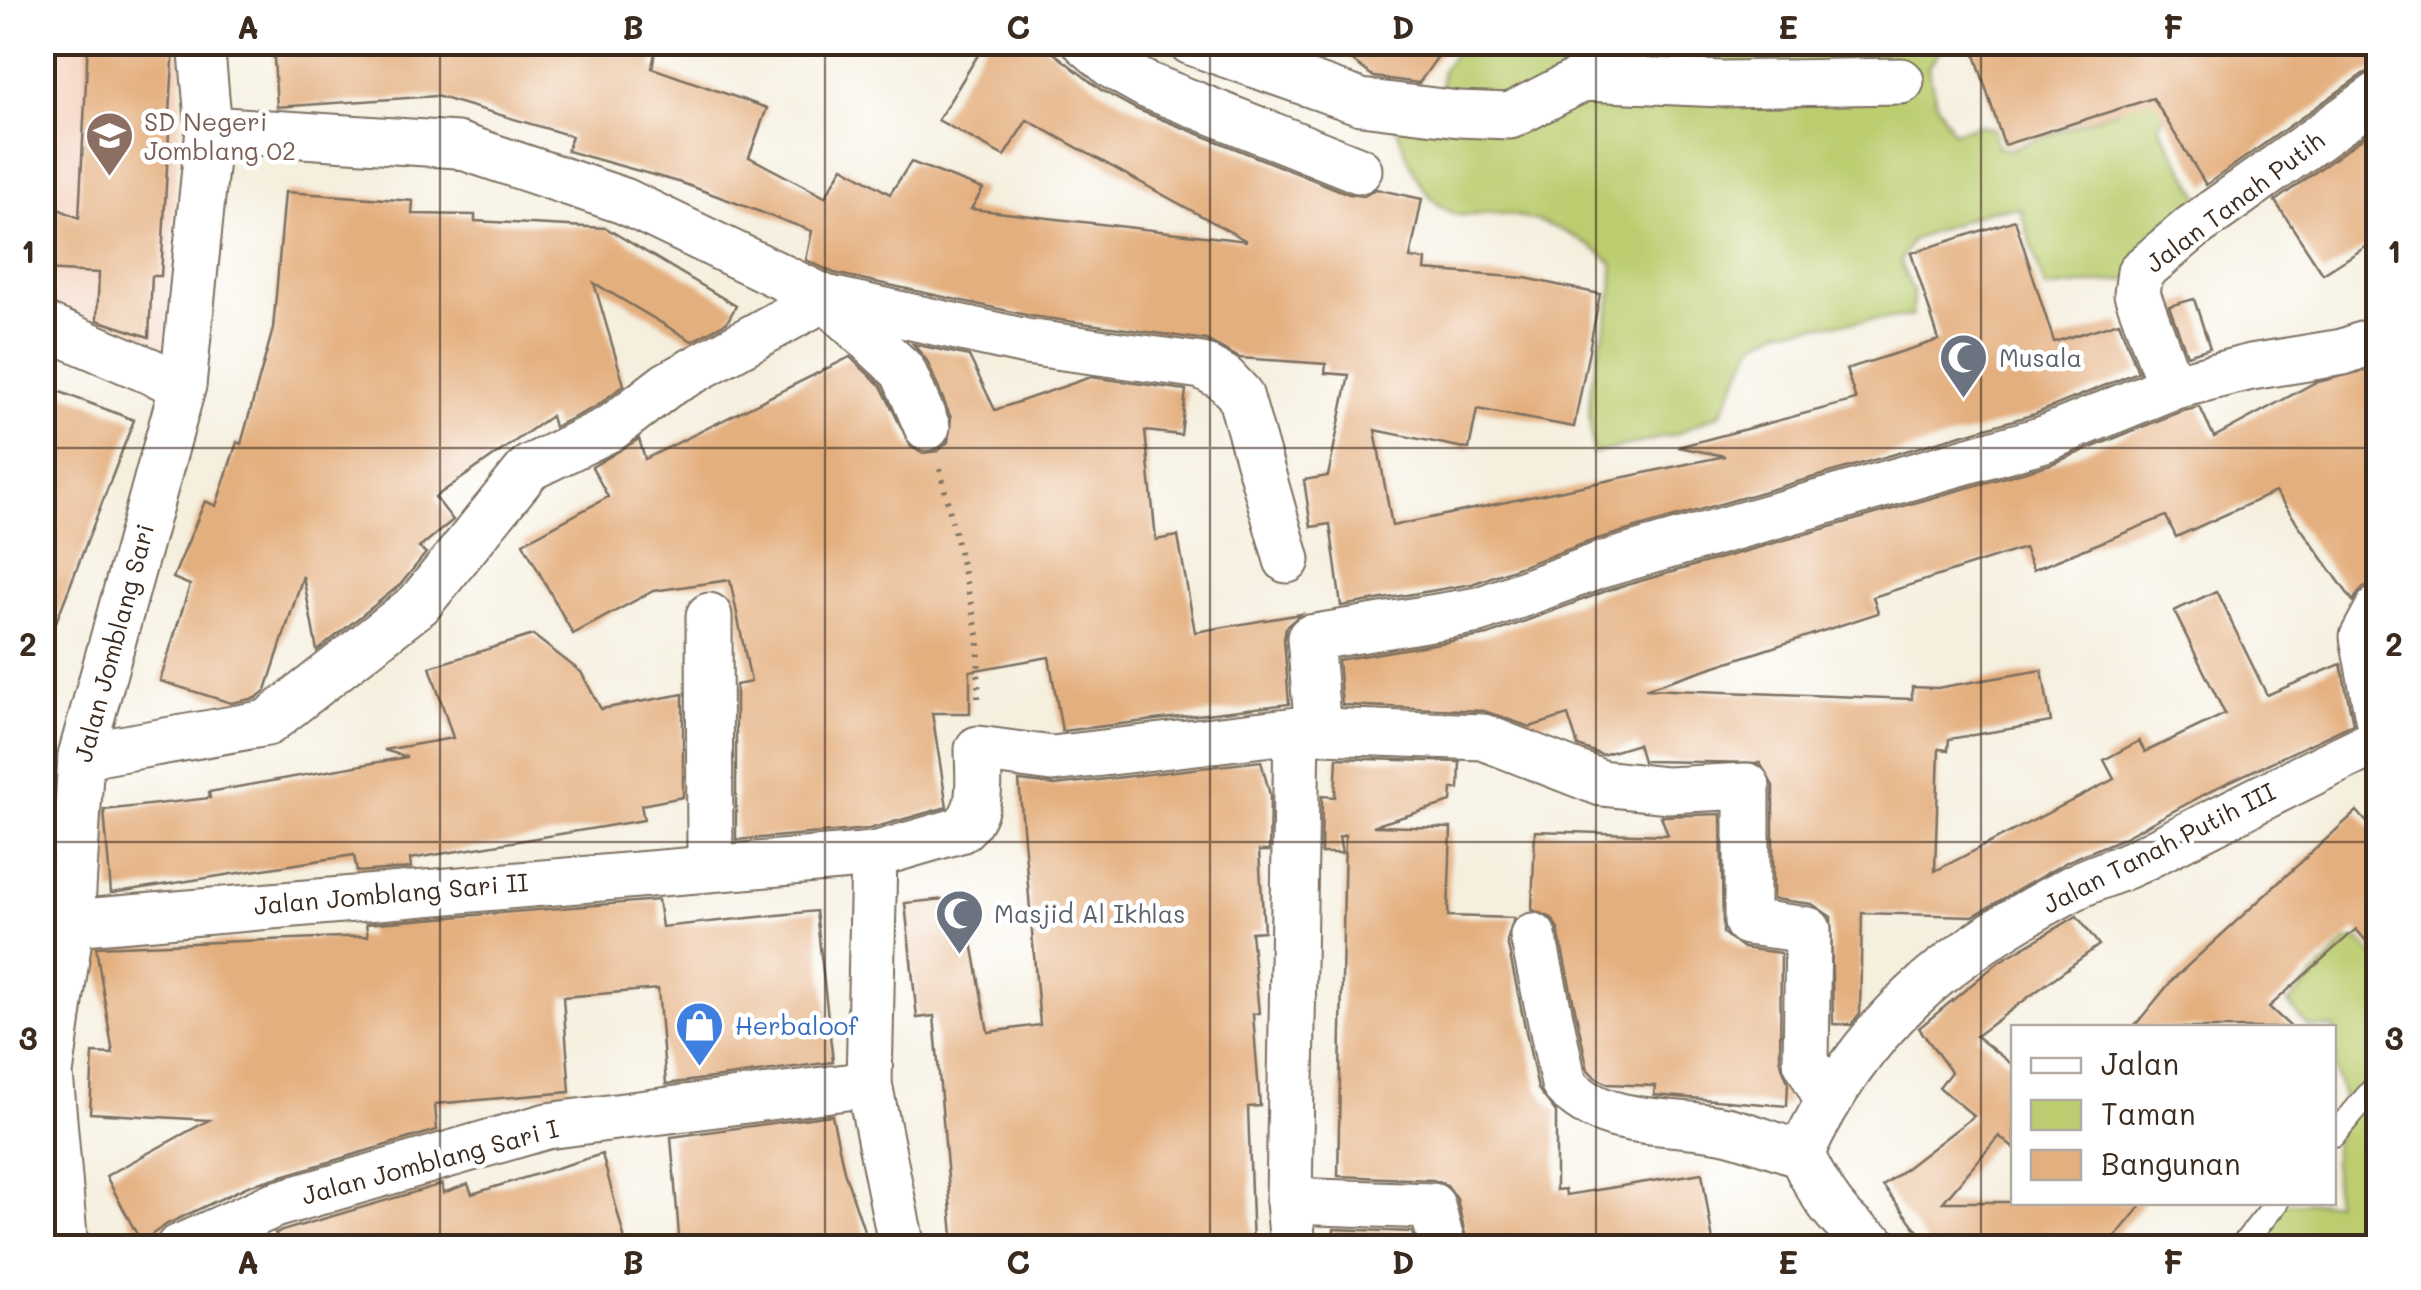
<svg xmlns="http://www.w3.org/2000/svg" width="2421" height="1290" font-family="Mali,sans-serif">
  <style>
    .built { fill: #f4d3c0 }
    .green { fill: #bccd70; stroke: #7c7c47; stroke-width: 2.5 }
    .building { fill: #e4af7e }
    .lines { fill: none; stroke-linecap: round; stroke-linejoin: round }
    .lane-casing { stroke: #7c6f61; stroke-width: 26 }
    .street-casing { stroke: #7c6f61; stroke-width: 49 }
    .path { stroke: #7c6f61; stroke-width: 6; stroke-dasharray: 2.5 8; stroke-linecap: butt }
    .lane { stroke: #fff; stroke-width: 22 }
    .street { stroke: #fff; stroke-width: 45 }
    .grid { fill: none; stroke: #3b2a1e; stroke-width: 2.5; stroke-opacity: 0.55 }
    .labels { text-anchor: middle; stroke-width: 9; stroke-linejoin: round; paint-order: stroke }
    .education-label { font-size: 25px; fill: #785e54; stroke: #fff; text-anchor: start }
    .street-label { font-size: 25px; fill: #3b2a1e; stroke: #fff }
    .worship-label { font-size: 25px; fill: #5b616d; stroke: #fff; text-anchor: start }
    .shop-label { font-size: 25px; fill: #366cbe; stroke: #fff; text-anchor: start }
    .neatline { fill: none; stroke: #3b2a1e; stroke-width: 4 }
    .grid-label { font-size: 32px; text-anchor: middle; font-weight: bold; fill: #3b2a1e }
  </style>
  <rect width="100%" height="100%" fill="#fff"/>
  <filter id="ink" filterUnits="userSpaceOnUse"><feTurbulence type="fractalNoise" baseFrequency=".01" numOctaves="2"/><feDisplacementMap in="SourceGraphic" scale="20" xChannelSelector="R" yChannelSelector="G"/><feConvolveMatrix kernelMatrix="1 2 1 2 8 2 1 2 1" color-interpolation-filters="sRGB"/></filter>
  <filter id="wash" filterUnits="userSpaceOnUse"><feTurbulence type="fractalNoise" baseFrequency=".0048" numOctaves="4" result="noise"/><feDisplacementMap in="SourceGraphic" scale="40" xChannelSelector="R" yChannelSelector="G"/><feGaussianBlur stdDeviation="2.25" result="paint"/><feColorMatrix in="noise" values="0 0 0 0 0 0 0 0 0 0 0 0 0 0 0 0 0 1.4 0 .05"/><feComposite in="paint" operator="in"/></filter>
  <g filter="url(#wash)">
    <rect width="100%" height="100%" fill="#f5efde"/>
    <!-- built -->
    <polygon class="built" points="42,43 183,43 165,365 43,314"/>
    <!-- green -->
    <g class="green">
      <path d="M1461,43H1946L1928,67L1937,105L1953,132L1978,125L1994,129L1997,146L2006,150L2118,110L2097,43L2166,109L2159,125L2208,211L2127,280L2045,289L2020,208L1989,210L1912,240L1900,262L1913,292L1912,316L1782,329L1754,344L1721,413L1676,434L1593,454C1590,427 1587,401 1593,374C1602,328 1614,315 1613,264C1582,235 1537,216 1494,213C1482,213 1466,218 1455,214C1422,204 1402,147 1394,118L1442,102L1441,72Z"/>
      <polygon points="2358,939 2378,961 2378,1247 2239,1248 2274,1203 2334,1202 2334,1144 2346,1107 2334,1067 2334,1028 2309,1027 2288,1004 2347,941"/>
    </g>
    <g id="blocks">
      <!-- building -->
      <g class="building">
        <polygon points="88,42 174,42 161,276 152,276 149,337 97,320 99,273 42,270 42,202 79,218"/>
        <polygon points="273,42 657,42 652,68 767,108 749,157 825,197 843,167 890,194 911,162 983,189 971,209 1247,241 1027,120 1004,156 938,120 986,42 1040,42 1101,90 1136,109 1349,194 1364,196 1376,189 1422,199 1410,258 1426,260 1425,270 1525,278 1600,294 1574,427 1477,409 1469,449 1375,430 1392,526 1725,456 1678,447 1856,400 1846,369 1939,340 1911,253 2015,220 2054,342 2119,322 2138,372 2035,414 1594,540 1472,584 1341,606 1330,524 1311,527 1304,480 1328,476 1349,375 1325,373 1326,364 1240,358 1206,340 1031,316 834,273 806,260 812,231 682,183 567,151 572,136 436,96 277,107"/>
        <polygon points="1328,42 1448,42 1419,83 1374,77"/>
        <polygon points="1971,42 2378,42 2378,69 2363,74 2206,185 2153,98 2004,145"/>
        <polygon points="2378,127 2378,239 2323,274 2275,201"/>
        <polygon points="285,192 413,201 412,214 475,215 475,221 606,228 736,306 727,322 692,341 594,283 624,385 597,406 554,427 551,416 435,497 453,520 419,548 426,553 400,585 317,651 303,576 266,690 256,698 231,703 160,681 190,585 173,578 205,501 216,506 237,442 241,444 273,329"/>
        <polygon points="2194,299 2210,348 2187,355 2169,306"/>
        <polygon points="913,344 969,356 995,410 1091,377 1186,390 1181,435 1145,431 1156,540 1178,536 1195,632 1301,614 1286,627 1284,639 1289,704 1062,731 1049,657 970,671 970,713 932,713 947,807 869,829 736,840 736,685 751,682 730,580 653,591 573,634 523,543 608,497 592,467 639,439 645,459 850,357 881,386 911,447 923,453 938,451 948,442 951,418 927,361"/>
        <polygon points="2378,367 2378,583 2363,587 2353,601 2275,492 2176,537 2166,516 2033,570 2024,548 1873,597 1878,613 1645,689 1912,699 1912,687 1937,688 2042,670 2051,722 1949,739 1948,750 1939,749 1935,871 2114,779 2104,760 2139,741 2145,752 2225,714 2174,611 2216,591 2267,695 2341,664 2353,724 2222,785 2121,839 2068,861 1973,916 1862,913 1860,1014 1851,1025 1833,1024 1831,917 1812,904 1773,899 1773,786 1760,763 1643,761 1638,744 1602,755 1578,746 1568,715 1530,727 1484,711 1342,705 1338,660 1488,635 1609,590 2051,464 2179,412 2200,407 2214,437 2314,383"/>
        <polygon points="42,385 134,420 46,648 42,647"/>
        <polygon points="533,635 581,672 601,709 683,694 683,797 641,805 644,820 410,859 411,868 357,872 354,855 111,893 104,810 210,798 209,792 407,757 384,750 453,738 430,667"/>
        <polygon points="1337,758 1460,762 1459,789 1452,789 1451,802 1373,826 1451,828 1448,916 1514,918 1507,941 1538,1089 1556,1112 1556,1190 1565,1189 1566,1195 1702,1173 1714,1248 1598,1248 1596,1236 1468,1247 1457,1199 1447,1185 1433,1180 1338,1176 1345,835 1339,837 1342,853 1321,853 1322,796 1335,797"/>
        <polygon points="1261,761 1270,795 1269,851 1259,851 1264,931 1251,932 1259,1013 1253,1014 1260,1106 1248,1107 1253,1248 954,1248 934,1016 917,1018 905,903 964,897 988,1032 1040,1025 1019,781 1055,785"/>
        <polygon points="2357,811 2378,835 2378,955 2356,929 2269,1007 2292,1028 2133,1028 2173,979"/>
        <polygon points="1721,814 1723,933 1743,948 1781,953 1780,1061 1788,1082 1787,1106 1654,1095 1655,1086 1608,1084 1595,1077 1588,1070 1558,930 1552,918 1532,910 1535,831 1668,835 1661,816"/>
        <polygon points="658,900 662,927 816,911 833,1062 666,1084 658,989 563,997 570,1092 435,1104 437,1130 248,1186 167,1224 141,1242 106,1176 209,1120 90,1113 93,1053 113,1054 96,947 368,936 366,924"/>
        <polygon points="2077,916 2099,945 1976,1036 2014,1066 2014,1149 1999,1136 1943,1202 2144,1202 2106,1248 1931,1248 1883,1186 1974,1116 1939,1087 1951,1072 1919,1028 2000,961"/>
        <polygon points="832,1115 844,1171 870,1248 680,1248 671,1137"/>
        <polygon points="602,1154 627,1248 284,1248 275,1233 442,1184 443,1193 468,1184 472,1194"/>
        <polygon points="1334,1229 1412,1232 1416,1248 1333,1248"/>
      </g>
    </g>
  </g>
  <g filter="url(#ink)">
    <use href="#blocks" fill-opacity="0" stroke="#7c6f61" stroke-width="2.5"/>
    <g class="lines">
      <defs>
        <g id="lane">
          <polyline points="2334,1135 2371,1091"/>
          <polyline points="2240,1248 2277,1202"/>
        </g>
        <g id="street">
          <polyline points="1085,42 1114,67 1146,85 1359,170"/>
          <polyline points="1191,42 1361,102 1459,114 1510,116 1584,78 1722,84 1901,81"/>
          <polyline points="209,129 457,145 624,201 825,298 1026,342 1202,366 1224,378 1240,395 1287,560"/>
          <polyline points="42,325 183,385"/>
          <polyline points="2171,387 2137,294 2140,272 2193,227 2378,95"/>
          <polyline points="2378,609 2363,637 2378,718"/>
          <polyline points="709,616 710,866"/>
          <polyline points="1318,731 1310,638 1479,610 1601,565 2044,439 2171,387 2251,367 2343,352 2378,339"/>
          <polyline points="81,756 267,723 419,604 529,468 611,428 667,385 825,298 903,371 927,427"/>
          <polyline points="874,855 869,1084 902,1248"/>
          <path d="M71,923L874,855L960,830C985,812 978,776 978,749L1052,759L1297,730L1483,737L1601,783L1667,790L1747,786V922L1808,930L1806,1061L1827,1099"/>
          <path d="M1533,936L1564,1084C1603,1130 1672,1118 1726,1130C1751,1136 1776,1146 1801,1154"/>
          <path d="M1801,1154C1860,1026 1947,953 2071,889C2093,877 2118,871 2141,859C2220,819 2298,778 2378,741"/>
          <path d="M1801,1154C1820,1194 1839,1224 1878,1248"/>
          <polyline points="1289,1201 1432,1206 1443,1248"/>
          <polyline points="65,1248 50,1074 71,923 81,756 183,385 209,129 201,42"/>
          <polyline points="178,1248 274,1205 547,1126 869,1084"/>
          <polyline points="1293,1248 1289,1201 1297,730"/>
        </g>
      </defs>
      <!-- lane casing -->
      <use href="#lane" class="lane-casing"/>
      <!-- street casing -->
      <use href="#street" class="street-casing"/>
      <!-- path -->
      <polyline class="path" points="940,469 979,639 978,703"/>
      <!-- lane -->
      <use href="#lane" class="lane"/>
      <!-- street -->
      <use href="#street" class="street"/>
    </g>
  </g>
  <!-- grid -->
  <path class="grid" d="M440,42V1248M825,42V1248M1210,42V1248M1596,42V1248M1981,42V1248M42,448H2378M42,842H2378"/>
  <!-- icons -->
  <defs>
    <symbol id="school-pin" viewBox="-11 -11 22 30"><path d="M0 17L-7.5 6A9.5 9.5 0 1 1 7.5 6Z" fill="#8d6e63" stroke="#fff"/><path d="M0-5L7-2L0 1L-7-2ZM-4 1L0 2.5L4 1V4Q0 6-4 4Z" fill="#fff"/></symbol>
    <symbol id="mosque-pin" viewBox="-11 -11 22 30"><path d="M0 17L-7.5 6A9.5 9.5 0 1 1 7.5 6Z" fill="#6b7280" stroke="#fff"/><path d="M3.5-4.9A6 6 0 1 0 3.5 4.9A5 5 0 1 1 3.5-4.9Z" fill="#fff"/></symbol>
    <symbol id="shop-pin" viewBox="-11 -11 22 30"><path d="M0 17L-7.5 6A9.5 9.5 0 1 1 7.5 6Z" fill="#3f7fe0" stroke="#fff"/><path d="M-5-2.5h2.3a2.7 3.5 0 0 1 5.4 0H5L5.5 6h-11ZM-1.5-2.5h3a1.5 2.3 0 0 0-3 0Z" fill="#fff"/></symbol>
  </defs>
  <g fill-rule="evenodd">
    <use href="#school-pin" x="82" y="108" width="55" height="75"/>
    <use href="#mosque-pin" x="1936" y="330" width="55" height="75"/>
    <use href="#mosque-pin" x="932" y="886" width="55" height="75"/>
    <use href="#shop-pin" x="672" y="998" width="55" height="75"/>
  </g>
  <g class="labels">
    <!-- education labels -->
    <g class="education-label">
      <text x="144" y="131">SD Negeri<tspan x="144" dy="29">Jomblang 02</tspan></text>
    </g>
    <!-- street labels -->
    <g class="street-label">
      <text transform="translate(2235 202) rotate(-37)" y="9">Jalan Tanah Putih</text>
      <text transform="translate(114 643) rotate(-75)" y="9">Jalan Jomblang Sari</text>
      <text transform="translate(2159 848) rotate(-27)" y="9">Jalan Tanah Putih III</text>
      <text transform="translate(391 894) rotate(-5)" y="9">Jalan Jomblang Sari II</text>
      <text transform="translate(430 1162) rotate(-15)" y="9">Jalan Jomblang Sari I</text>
    </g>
    <!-- worship labels -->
    <g class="worship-label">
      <text x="1999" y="367">Musala</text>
      <text x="994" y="923">Masjid Al Ikhlas</text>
    </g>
    <!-- shop labels -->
    <g class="shop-label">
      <text x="735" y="1035">Herbaloof</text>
    </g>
  </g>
  <!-- margin -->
  <rect width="2421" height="1290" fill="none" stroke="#fff" stroke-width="110"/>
  <!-- legend -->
  <rect x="2011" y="1025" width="325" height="180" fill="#ffffff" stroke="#b1aaa5" stroke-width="2.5"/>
  <rect x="2031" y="1058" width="50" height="15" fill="#ffffff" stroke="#b1aaa5" stroke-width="2.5"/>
  <text x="2101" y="1075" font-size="30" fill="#3b2a1e">Jalan</text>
  <rect x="2031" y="1100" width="50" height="30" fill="#bccd70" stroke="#b1aaa5" stroke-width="2.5"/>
  <text x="2101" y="1125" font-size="30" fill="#3b2a1e">Taman</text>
  <rect x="2031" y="1150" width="50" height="30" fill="#e4af7e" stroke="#b1aaa5" stroke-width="2.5"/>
  <text x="2101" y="1175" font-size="30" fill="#3b2a1e">Bangunan</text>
  <rect x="55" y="55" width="2311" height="1180" class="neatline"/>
  <g class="grid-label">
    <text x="248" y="39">A</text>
    <text x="633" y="39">B</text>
    <text x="1018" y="39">C</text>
    <text x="1403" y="39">D</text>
    <text x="1788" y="39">E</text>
    <text x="2173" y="39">F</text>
    <text x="28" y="263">1</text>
    <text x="2394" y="263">1</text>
    <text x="28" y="656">2</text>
    <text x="2394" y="656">2</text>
    <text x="28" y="1050">3</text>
    <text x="2394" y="1050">3</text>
    <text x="248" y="1274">A</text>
    <text x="633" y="1274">B</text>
    <text x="1018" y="1274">C</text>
    <text x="1403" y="1274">D</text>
    <text x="1788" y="1274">E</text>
    <text x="2173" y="1274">F</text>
  </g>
</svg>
